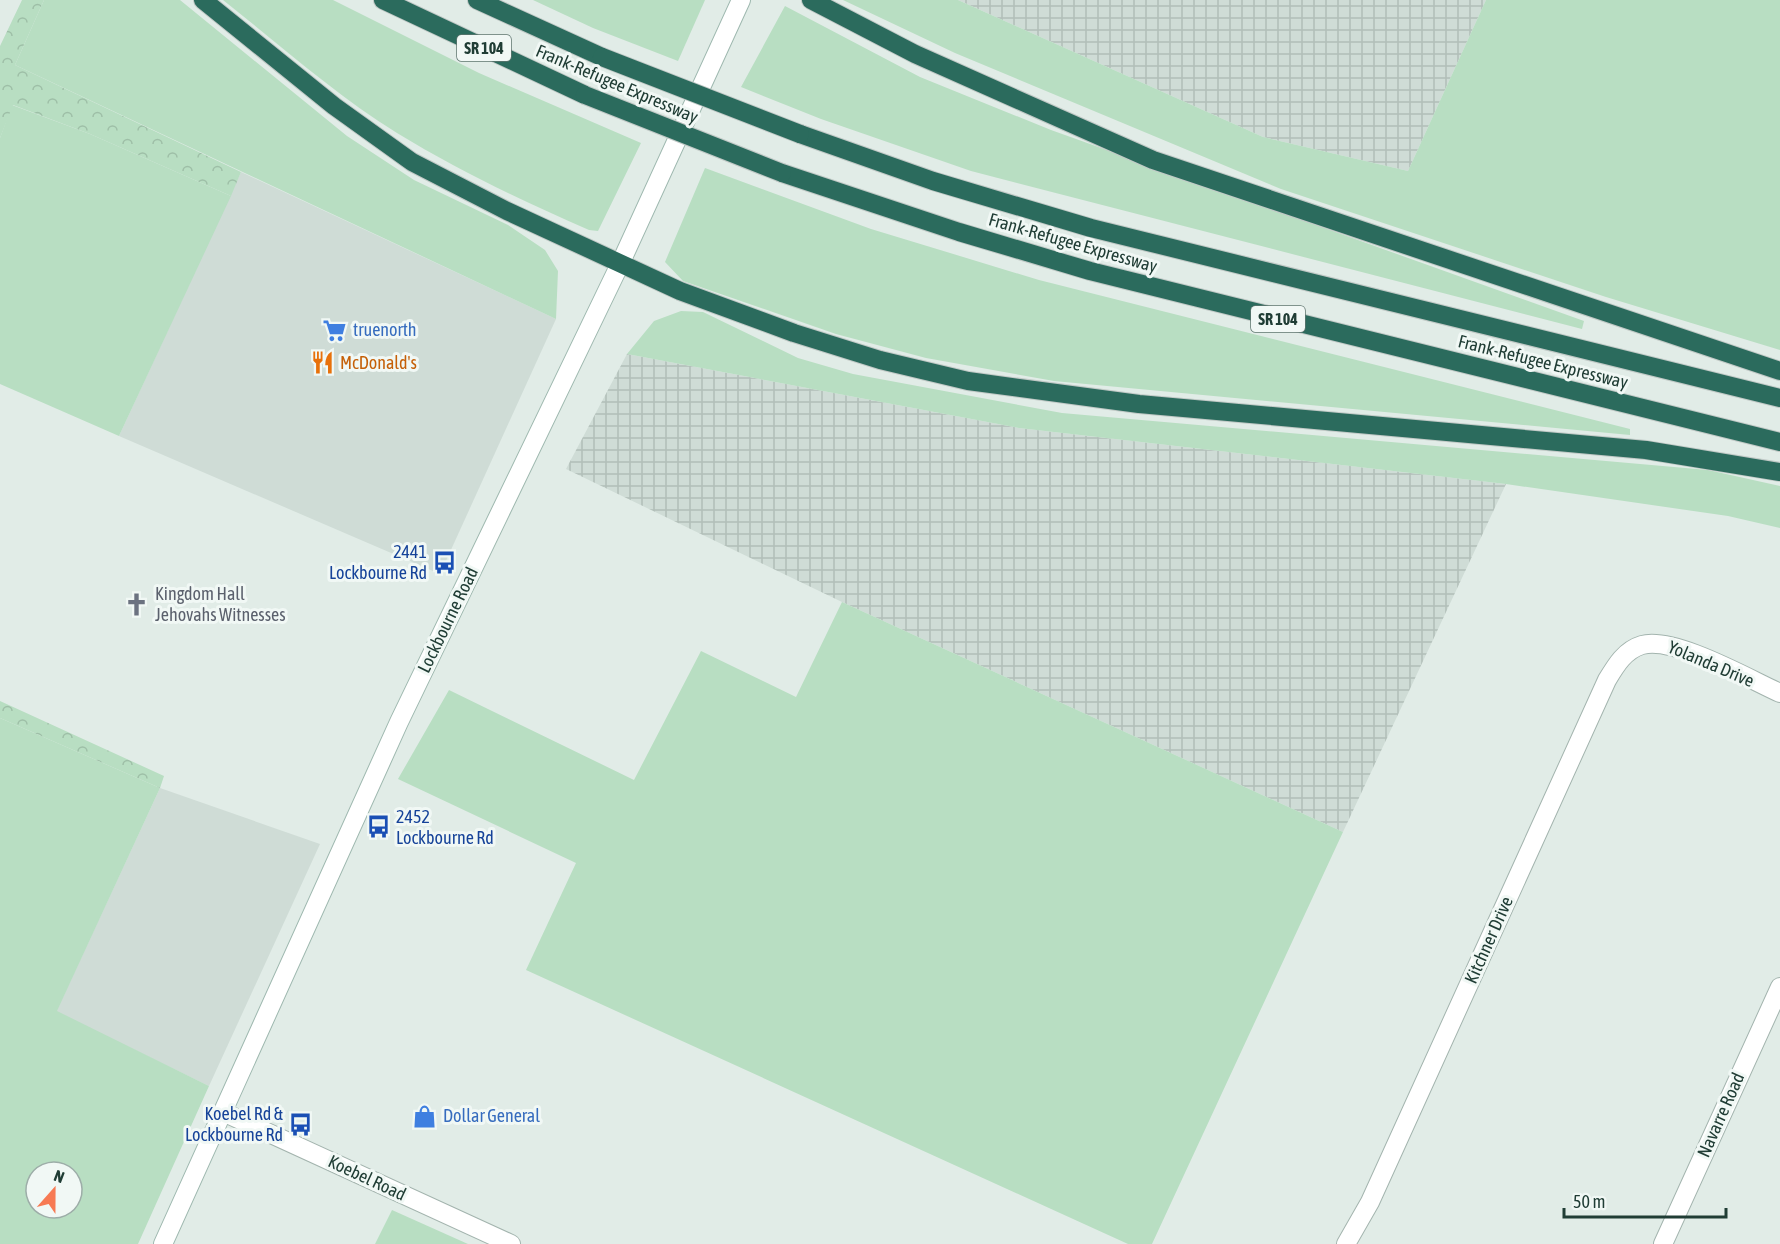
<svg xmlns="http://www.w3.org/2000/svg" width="1780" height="1244" font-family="'Asap Condensed',sans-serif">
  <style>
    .built { fill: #cfdcd6 }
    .industrial { fill: url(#industrial-grid) }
    .green { fill: #b8dec2; fill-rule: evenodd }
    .forest { fill: url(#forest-crowns) }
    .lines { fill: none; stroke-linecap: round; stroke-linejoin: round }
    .minor-casing { stroke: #a3b4ae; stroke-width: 20 }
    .tertiary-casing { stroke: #a3b4ae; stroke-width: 20 }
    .secondary-casing { stroke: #9eb8af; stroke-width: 20 }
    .motorway-casing { stroke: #c1c9c6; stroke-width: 20 }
    .minor { stroke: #fff; stroke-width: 18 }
    .tertiary { stroke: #fff; stroke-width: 18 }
    .secondary { stroke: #fff; stroke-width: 18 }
    .motorway { stroke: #2b6b5d; stroke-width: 18 }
    .motorway-bridge-casing { stroke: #c1c9c6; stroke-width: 20; stroke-linecap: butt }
    .motorway-bridge { stroke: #2b6b5d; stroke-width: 18 }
    .labels { text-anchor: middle; stroke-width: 6; stroke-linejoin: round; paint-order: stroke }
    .shield { fill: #f1f8f5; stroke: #5f756f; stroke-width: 1.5 }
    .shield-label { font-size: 16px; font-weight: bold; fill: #203d35 }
    .street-label { font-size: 18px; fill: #203d35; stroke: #f1f8f5 }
    .shop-label { font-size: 18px; fill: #366cbe; stroke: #f1f8f5; text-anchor: start }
    .food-label { font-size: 18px; fill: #c56008; stroke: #f1f8f5; text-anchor: start }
    .transit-label { font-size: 18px; fill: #164399; stroke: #f1f8f5; text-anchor: end }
    .worship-label { font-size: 18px; fill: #5b616d; stroke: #f1f8f5; text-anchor: start }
  </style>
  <defs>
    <pattern id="industrial-grid" width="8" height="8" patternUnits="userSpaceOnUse" patternTransform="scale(1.5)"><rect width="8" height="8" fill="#cfdcd6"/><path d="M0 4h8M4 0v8" fill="none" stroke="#b1beb8"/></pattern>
    <pattern id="forest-crowns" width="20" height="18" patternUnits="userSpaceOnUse" patternTransform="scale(1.5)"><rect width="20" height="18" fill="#b8dec2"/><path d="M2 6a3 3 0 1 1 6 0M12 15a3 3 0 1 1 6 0" fill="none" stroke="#9ebfa7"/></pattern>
  </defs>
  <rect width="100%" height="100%" fill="#e1ece7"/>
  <!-- built -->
  <g class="built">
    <polygon points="241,172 556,319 440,574 119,436"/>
    <polygon points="160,788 320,844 209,1086 56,1012"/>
  </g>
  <!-- industrial -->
  <g class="industrial">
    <polygon points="958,0 1486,0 1408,171 1263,137"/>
    <polygon points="627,354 1019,428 1506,484 1343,832 842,602 566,469"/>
  </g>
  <!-- green -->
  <g class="green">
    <polygon points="44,0 180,0 347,136 414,180 508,225 545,250 558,271 556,319 15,65"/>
    <path d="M223,0H333L479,73L641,143L598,231L589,230C523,201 459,171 397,133C336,95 280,45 223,0Z"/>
    <polygon points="533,0 705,0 678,61 593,28"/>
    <polygon points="843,0 958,0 1263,137 1408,171 1486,0 1780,0 1780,350 1606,297 1281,189 955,53"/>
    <polygon points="785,6 920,77 1051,130 1584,321 1582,329 971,171 821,119 741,87"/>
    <polygon points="12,105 90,134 231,196 119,436 0,384 0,138"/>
    <polygon points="705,168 871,229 1039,280 1630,429 1630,435 1054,381 926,358 836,334 683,281 665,262"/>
    <polygon points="681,311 703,312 798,358 853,374 1062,413 1708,470 1780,486 1780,528 1728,516 1506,484 1019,428 627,354 654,321"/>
    <polygon points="842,602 1343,832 1152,1244 1128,1244 526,970 576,863 398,779 449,690 634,780 701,651 796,697"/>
    <path d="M0,718L160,788L57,1011L209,1086L138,1244H0ZM36,1172H72V1208H36Z"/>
    <polygon points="392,1210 468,1244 375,1244"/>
  </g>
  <!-- forest -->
  <g class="forest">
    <polygon points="22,0 44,0 15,65 241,172 231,196 90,134 13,105 0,138 0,46"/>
    <polygon points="0,701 164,776 160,788 0,718"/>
  </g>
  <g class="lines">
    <defs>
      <g id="minor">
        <path d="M1346,1244L1370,1202L1607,680C1616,665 1625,650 1642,645C1674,636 1749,679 1780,693"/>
        <polyline points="1663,1244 1780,987"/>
      </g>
      <polyline id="tertiary" points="223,1112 511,1244"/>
      <polyline id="secondary" points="163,1244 399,722 621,262 741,0"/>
      <g id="motorway">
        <polyline points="203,0 334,106 412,162 507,211 680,291 794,333 880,360 968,381 1139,404 1646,450 1780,472"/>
        <polyline points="383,0 585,95"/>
        <polyline points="477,0 602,57"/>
        <polyline points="811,0 915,54 1153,160 1780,371"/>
        <polyline points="800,134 933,181 1091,228 1780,398"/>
        <polyline points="782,173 959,232 1090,271 1780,442"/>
      </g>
    </defs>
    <!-- minor casing -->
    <use href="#minor" class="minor-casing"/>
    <!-- tertiary casing -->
    <use href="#tertiary" class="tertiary-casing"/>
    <!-- secondary casing -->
    <use href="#secondary" class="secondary-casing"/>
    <!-- motorway casing -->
    <use href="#motorway" class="motorway-casing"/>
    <!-- minor -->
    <use href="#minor" class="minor"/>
    <!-- tertiary -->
    <use href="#tertiary" class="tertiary"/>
    <!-- secondary -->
    <use href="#secondary" class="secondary"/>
    <!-- motorway -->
    <use href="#motorway" class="motorway"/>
    <defs>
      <g id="motorway-bridge">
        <polyline points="602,57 800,134"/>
        <polyline points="585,95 782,173"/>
      </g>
    </defs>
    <!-- motorway-bridge casing -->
    <use href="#motorway-bridge" class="motorway-bridge-casing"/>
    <!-- motorway-bridge -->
    <use href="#motorway-bridge" class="motorway-bridge"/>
  </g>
  <!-- icons -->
  <defs>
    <symbol id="supermarket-bare" viewBox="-9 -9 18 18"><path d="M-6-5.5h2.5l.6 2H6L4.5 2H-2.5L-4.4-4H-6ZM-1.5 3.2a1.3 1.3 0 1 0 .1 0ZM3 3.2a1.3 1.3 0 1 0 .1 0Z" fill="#3f7fe0" stroke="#f1f8f5" stroke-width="2.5" paint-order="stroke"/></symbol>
    <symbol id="restaurant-bare" viewBox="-9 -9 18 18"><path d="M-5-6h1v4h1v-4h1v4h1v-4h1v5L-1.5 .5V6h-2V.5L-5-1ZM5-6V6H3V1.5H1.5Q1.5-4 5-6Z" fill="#e8710a" stroke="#f1f8f5" stroke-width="2.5" paint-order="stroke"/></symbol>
    <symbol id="bus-bare" viewBox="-9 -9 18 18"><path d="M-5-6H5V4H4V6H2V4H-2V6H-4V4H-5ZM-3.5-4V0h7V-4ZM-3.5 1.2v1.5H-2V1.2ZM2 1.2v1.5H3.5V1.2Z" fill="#1a4fb4" stroke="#f1f8f5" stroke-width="2.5" paint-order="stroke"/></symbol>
    <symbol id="church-bare" viewBox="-9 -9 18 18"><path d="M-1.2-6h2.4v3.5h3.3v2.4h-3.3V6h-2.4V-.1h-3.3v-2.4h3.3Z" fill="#6b7280" stroke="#f1f8f5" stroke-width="2.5" paint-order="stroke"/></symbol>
    <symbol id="shop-bare" viewBox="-9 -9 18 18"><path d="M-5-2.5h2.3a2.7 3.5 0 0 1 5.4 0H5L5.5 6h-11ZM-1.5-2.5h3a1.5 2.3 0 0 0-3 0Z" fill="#3f7fe0" stroke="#f1f8f5" stroke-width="2.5" paint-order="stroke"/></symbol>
  </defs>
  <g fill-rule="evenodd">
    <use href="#supermarket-bare" x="318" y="314" width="33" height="33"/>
    <use href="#restaurant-bare" x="306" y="346" width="33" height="33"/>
    <use href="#bus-bare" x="428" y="546" width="33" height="33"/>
    <use href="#church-bare" x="120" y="588" width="33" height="33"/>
    <use href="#bus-bare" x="362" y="810" width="33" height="33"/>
    <use href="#shop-bare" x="408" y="1100" width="33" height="33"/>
    <use href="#bus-bare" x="284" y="1108" width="33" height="33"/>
  </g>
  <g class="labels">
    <!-- shield labels -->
    <g class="shield">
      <rect x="457" y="35" width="54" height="26" rx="4.5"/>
      <rect x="1251" y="306" width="54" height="26" rx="4.5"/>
    </g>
    <g class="shield-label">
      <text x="484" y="54">SR 104</text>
      <text x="1278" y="325">SR 104</text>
    </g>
    <!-- street labels -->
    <g class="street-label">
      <text transform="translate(617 84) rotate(23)" y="6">Frank-Refugee Expressway</text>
      <text transform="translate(1073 243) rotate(16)" y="6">Frank-Refugee Expressway</text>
      <text transform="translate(1543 362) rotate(14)" y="6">Frank-Refugee Expressway</text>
      <text transform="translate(448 620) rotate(-64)" y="6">Lockbourne Road</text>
      <text transform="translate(1711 664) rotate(23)" y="6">Yolanda Drive</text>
      <text transform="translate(1489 940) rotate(-66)" y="6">Kitchner Drive</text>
      <text transform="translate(1721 1115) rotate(-66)" y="6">Navarre Road</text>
      <text transform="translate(367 1178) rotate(25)" y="6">Koebel Road</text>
    </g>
    <!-- shop labels -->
    <g class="shop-label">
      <text x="353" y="336">truenorth</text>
      <text x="443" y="1122">Dollar General</text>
    </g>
    <!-- food labels -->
    <g class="food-label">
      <text x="340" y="369">McDonald's</text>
    </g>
    <!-- transit labels -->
    <g class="transit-label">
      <text x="427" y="558">2441<tspan x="427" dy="21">Lockbourne Rd</tspan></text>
      <text x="396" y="823" text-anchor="start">2452<tspan x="396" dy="21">Lockbourne Rd</tspan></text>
      <text x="283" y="1120">Koebel Rd &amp;<tspan x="283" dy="21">Lockbourne Rd</tspan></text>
    </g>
    <!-- worship labels -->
    <g class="worship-label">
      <text x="155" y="600">Kingdom Hall<tspan x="155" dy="21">Jehovahs Witnesses</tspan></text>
    </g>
  </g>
  <!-- north arrow -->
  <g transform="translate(54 1190) rotate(21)"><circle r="28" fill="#f1f8f5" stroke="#9dada8" stroke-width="1.5"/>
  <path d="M0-4.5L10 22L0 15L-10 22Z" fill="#f77a53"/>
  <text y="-9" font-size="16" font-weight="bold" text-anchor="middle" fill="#203d35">N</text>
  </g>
  <!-- scale -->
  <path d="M1564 1208v9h162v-9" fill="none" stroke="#203d35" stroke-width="3"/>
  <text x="1573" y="1208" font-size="18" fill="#203d35" stroke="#f1f8f5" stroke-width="4.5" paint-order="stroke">50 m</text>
</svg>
